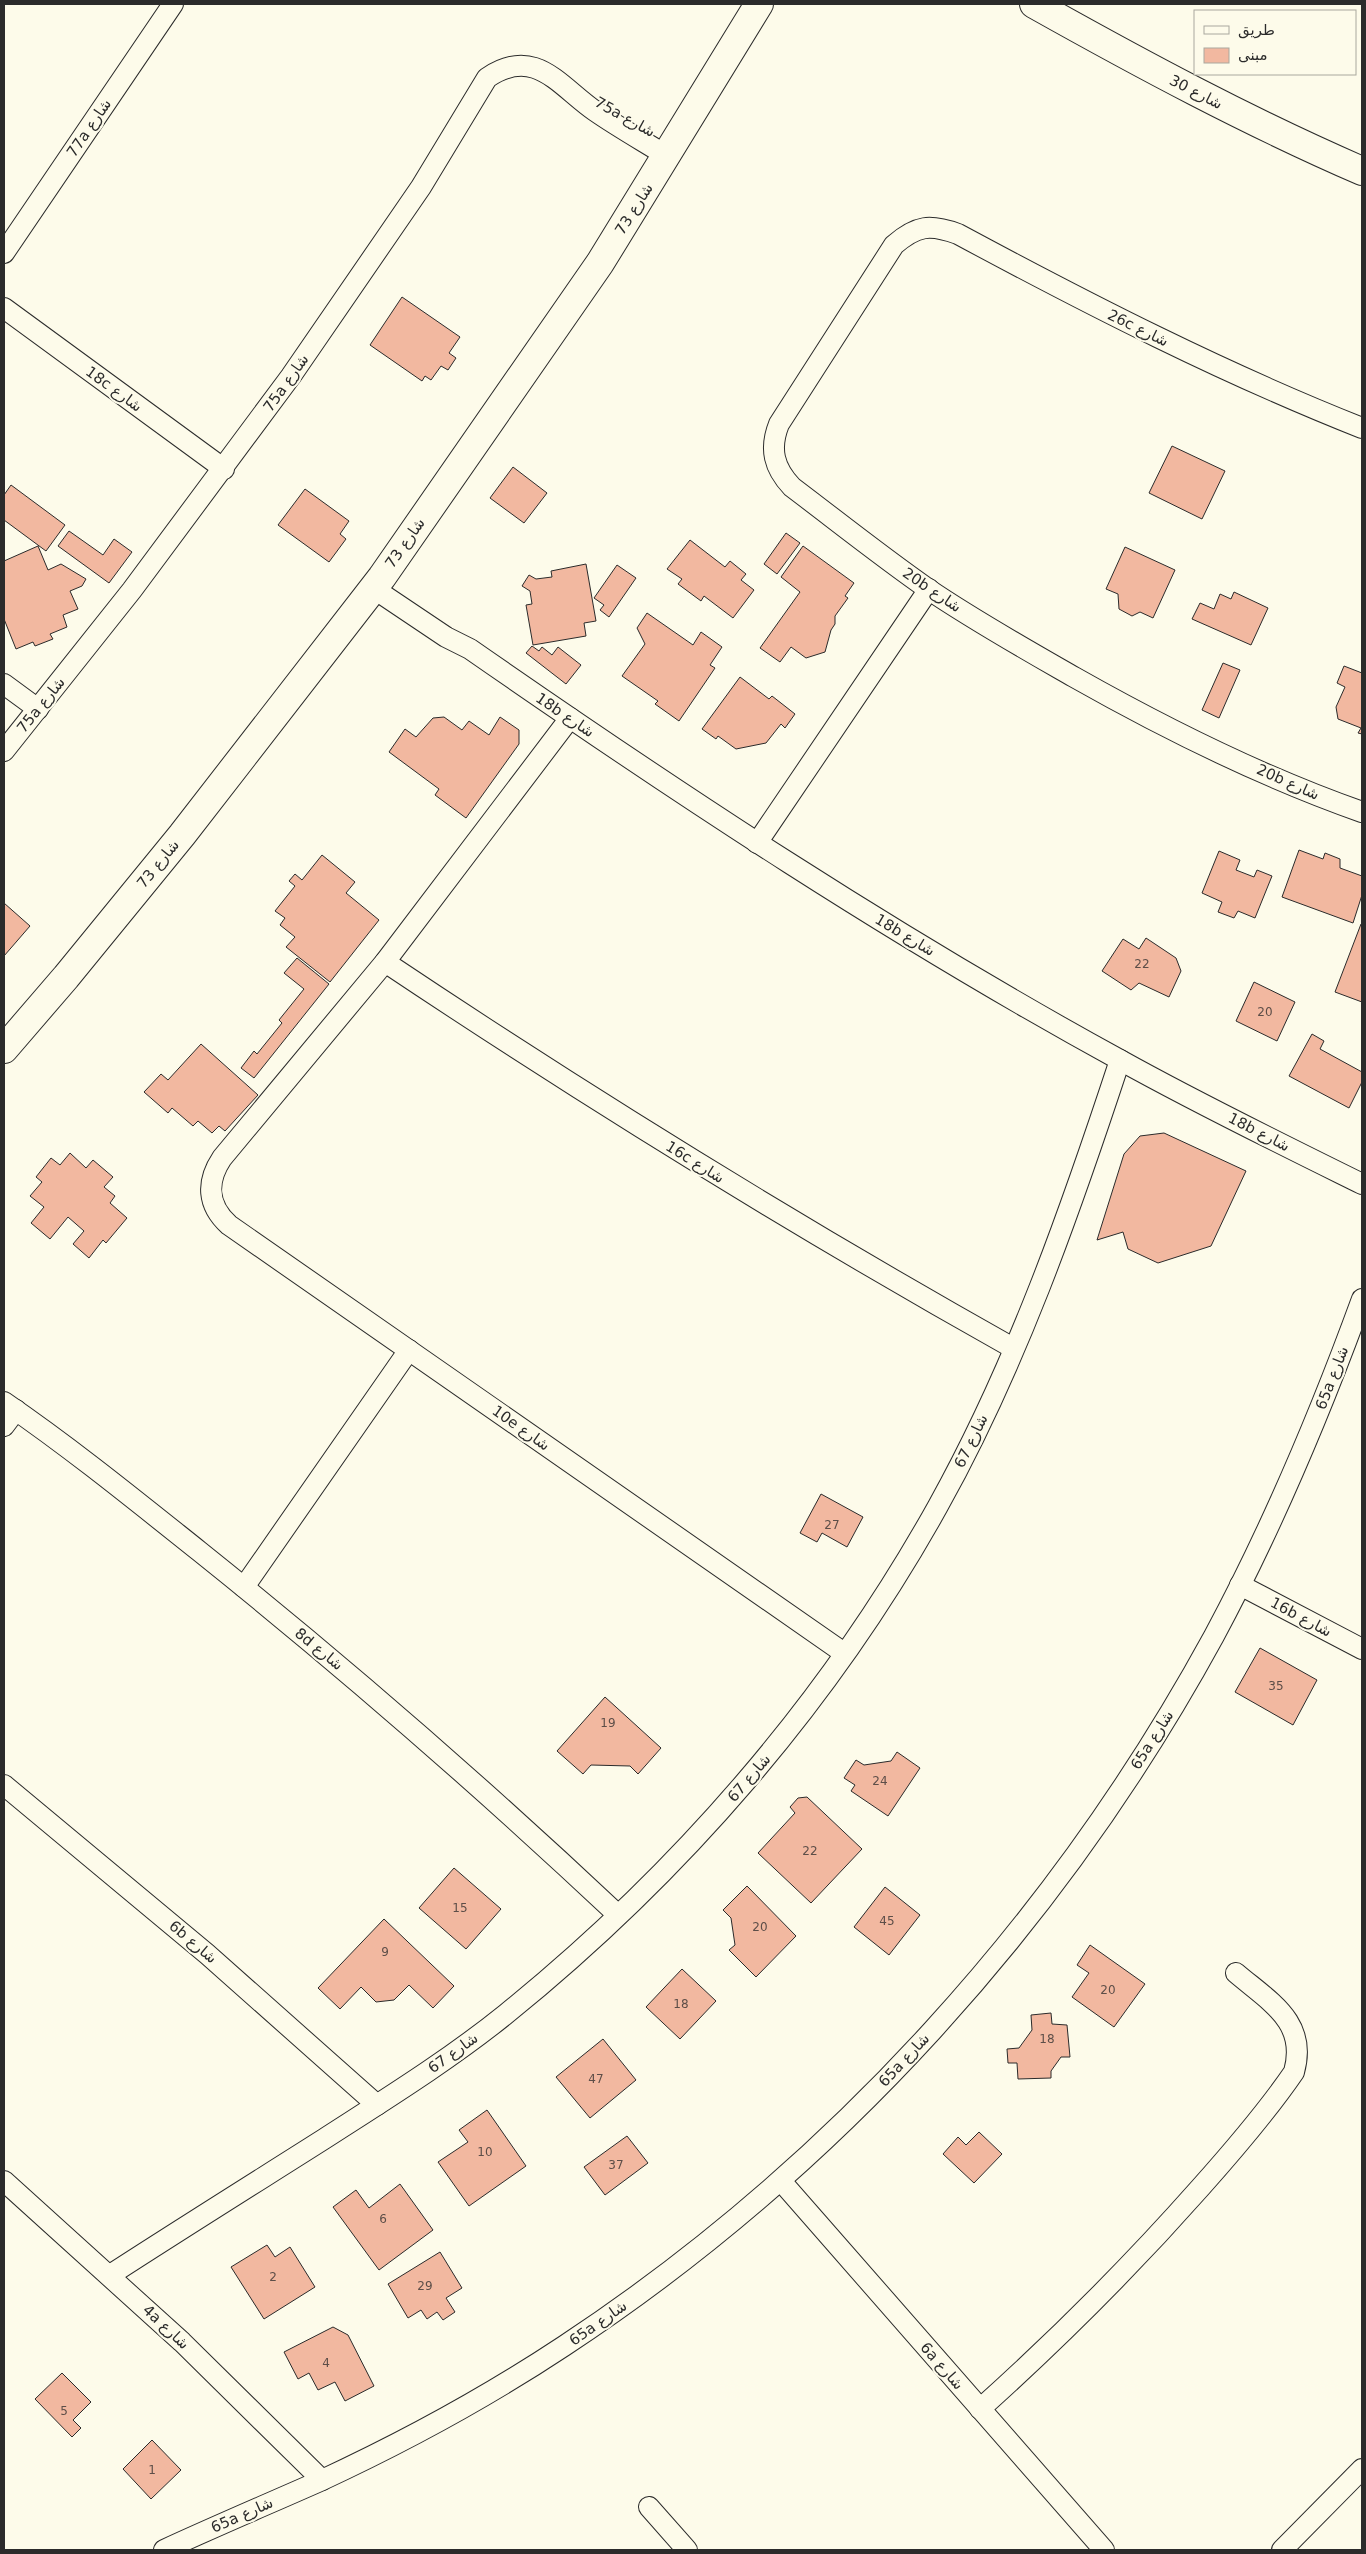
<svg xmlns="http://www.w3.org/2000/svg" width="1366" height="2554" font-family="'DejaVu Sans',Cairo,sans-serif">
  <style>
    .building { fill: #f2b8a0; stroke: #2b2b2b }
    .lines { fill: none; stroke-linecap: round; stroke-linejoin: round }
    .street-casing { stroke: #2b2b2b; stroke-width: 22 }
    .secondary-casing { stroke: #2b2b2b; stroke-width: 30 }
    .street { stroke: #fdfbea; stroke-width: 20 }
    .secondary { stroke: #fdfbea; stroke-width: 28 }
    .labels { text-anchor: middle; stroke-width: 4; stroke-linejoin: round; paint-order: stroke }
    .number-label { font-size: 12px; fill: #5d4e48 }
    .street-label { font-size: 15px; fill: #2b2b2b; stroke: #fdfbea }
  </style>
  <rect width="100%" height="100%" fill="#fdfbea"/>
  <!-- building -->
  <g class="building">
    <polygon points="402,297 460,337 449,353 456,358 448,370 441,366 431,380 425,376 422,381 370,345"/>
    <polygon points="1172,446 1225,471 1202,519 1149,493"/>
    <polygon points="513,467 547,493 524,523 490,498"/>
    <polygon points="11,485 65,525 46,551 4,520 4,495"/>
    <polygon points="305,489 349,521 340,534 346,539 329,562 278,525"/>
    <polygon points="69,531 103,555 114,539 132,552 109,583 58,546"/>
    <polygon points="786,533 800,543 777,574 764,564"/>
    <polygon points="690,540 725,567 730,561 746,574 741,580 754,590 733,618 704,596 701,601 678,584 682,579 667,569"/>
    <polygon points="38,546 48,570 61,564 86,579 82,586 70,591 78,609 63,615 67,627 50,634 53,639 35,646 33,642 16,649 4,619 4,561"/>
    <polygon points="803,546 854,583 845,596 848,598 835,616 835,624 831,630 825,652 806,658 791,647 780,662 760,648 800,592 781,577"/>
    <polygon points="1125,547 1175,570 1153,618 1140,612 1132,616 1119,609 1118,594 1106,589"/>
    <polygon points="586,564 596,621 584,623 586,636 533,645 526,605 532,604 530,591 522,586 529,575 536,579 552,577 551,571"/>
    <polygon points="617,565 636,578 609,617 600,610 604,605 594,598"/>
    <polygon points="1234,592 1268,608 1251,645 1192,619 1200,603 1214,609 1220,594 1231,599"/>
    <polygon points="647,613 693,645 701,632 722,647 710,665 715,668 679,721 655,704 658,701 622,676 645,644 637,628"/>
    <polygon points="532,646 539,651 542,647 552,655 558,647 581,665 566,684 526,653"/>
    <polygon points="1223,663 1240,670 1219,718 1202,710"/>
    <polygon points="1344,666 1362,673 1362,734 1358,733 1361,728 1338,719 1336,707 1345,687 1337,683"/>
    <polygon points="740,677 769,699 772,696 795,714 785,728 781,724 766,743 736,749 718,736 716,739 702,729"/>
    <polygon points="444,717 462,730 469,721 489,735 500,717 519,730 519,744 466,818 435,795 439,789 389,752 405,729 416,737 433,718"/>
    <polygon points="1299,850 1323,859 1325,853 1340,859 1340,868 1362,876 1362,895 1353,923 1282,897"/>
    <polygon points="1219,851 1240,860 1236,870 1254,877 1257,870 1272,876 1255,918 1238,911 1234,918 1218,912 1222,902 1202,893"/>
    <polygon points="322,855 355,882 346,893 379,920 330,982 286,947 295,937 280,925 285,918 275,911 295,886 289,881 295,874 302,880"/>
    <polygon points="4,903 30,926 4,956"/>
    <polygon points="1361,924 1362,924 1362,1002 1335,992"/>
    <polygon points="1146,938 1176,958 1181,971 1169,997 1139,983 1131,990 1102,971 1123,939 1139,949"/>
    <polygon points="297,958 329,984 254,1078 241,1068 254,1051 257,1054 282,1023 279,1020 304,989 284,973"/>
    <polygon points="1254,982 1295,1002 1277,1041 1236,1021"/>
    <polygon points="1312,1034 1324,1041 1320,1049 1362,1072 1362,1082 1349,1108 1289,1076"/>
    <polygon points="201,1044 258,1095 225,1131 219,1126 212,1133 198,1121 193,1126 172,1108 168,1113 144,1092 161,1074 168,1080"/>
    <polygon points="1164,1133 1246,1171 1211,1246 1158,1263 1128,1249 1123,1232 1097,1240 1124,1154 1140,1136"/>
    <polygon points="70,1153 86,1168 93,1160 113,1177 104,1187 115,1196 110,1203 127,1218 106,1243 103,1240 89,1258 73,1244 84,1231 68,1217 50,1239 31,1223 44,1207 30,1196 42,1182 36,1177 51,1158 60,1165"/>
    <polygon points="821,1494 863,1517 847,1547 822,1533 817,1542 800,1533"/>
    <polygon points="1260,1648 1317,1680 1293,1725 1235,1692"/>
    <polygon points="605,1697 661,1748 638,1774 630,1766 591,1765 583,1774 557,1751"/>
    <polygon points="897,1752 920,1768 888,1816 851,1791 855,1785 844,1778 856,1760 864,1765 891,1761"/>
    <polygon points="807,1797 862,1849 811,1903 758,1853 795,1813 790,1807 798,1798"/>
    <polygon points="454,1868 501,1909 466,1949 419,1908"/>
    <polygon points="747,1886 796,1936 756,1977 729,1950 735,1945 731,1918 723,1910"/>
    <polygon points="885,1887 920,1915 889,1955 854,1927"/>
    <polygon points="384,1919 454,1986 433,2008 409,1985 394,2000 376,2002 361,1987 340,2009 318,1988"/>
    <polygon points="1090,1945 1145,1984 1114,2027 1072,1997 1089,1973 1077,1965"/>
    <polygon points="682,1969 716,2001 680,2039 646,2007"/>
    <polygon points="1051,2013 1052,2024 1067,2025 1070,2057 1061,2057 1051,2071 1051,2078 1018,2079 1017,2063 1008,2063 1007,2049 1019,2048 1032,2030 1031,2015"/>
    <polygon points="603,2039 636,2080 590,2118 556,2077"/>
    <polygon points="487,2110 526,2166 469,2206 438,2162 468,2142 459,2130"/>
    <polygon points="979,2132 1002,2154 974,2183 943,2154 958,2137 966,2145"/>
    <polygon points="627,2136 648,2163 605,2195 584,2167"/>
    <polygon points="400,2184 433,2230 379,2270 333,2207 356,2190 369,2208"/>
    <polygon points="267,2245 275,2257 290,2247 315,2287 264,2319 231,2267"/>
    <polygon points="440,2252 462,2288 446,2298 455,2312 443,2320 437,2312 427,2319 421,2310 408,2318 388,2284"/>
    <polygon points="333,2327 348,2335 374,2386 345,2401 335,2382 318,2390 309,2373 298,2379 284,2352"/>
    <polygon points="62,2373 91,2402 73,2420 81,2428 72,2437 35,2399"/>
    <polygon points="152,2440 181,2470 151,2499 123,2469"/>
  </g>
  <g class="lines">
    <defs>
      <g id="street">
        <polyline points="4,253 173,4"/>
        <polyline points="4,308 224,469"/>
        <path d="M1362,428C1223,373 1090,305 958,234C930,224 917,225 894,245L779,424C769,449 774,468 792,487C837,521 882,557 928,589C975,621 1025,649 1074,677C1166,729 1262,777 1362,812"/>
        <path d="M373,588L446,637L470,649C680,795 895,937 1120,1060C1199,1104 1281,1144 1362,1184"/>
        <polyline points="4,684 38,709"/>
        <path d="M570,718L385,962L222,1158C206,1182 207,1205 229,1225L844,1653"/>
        <path d="M4,751L132,590L291,376L421,187L487,78C535,45 559,86 595,111C618,127 643,141 667,156"/>
        <polyline points="757,843 929,589"/>
        <path d="M385,962C590,1099 799,1228 1013,1348"/>
        <path d="M4,1402C71,1448 135,1500 199,1551C344,1667 483,1788 618,1915"/>
        <polyline points="4,1426 16,1410"/>
        <polyline points="1240,1585 1362,1649"/>
        <polyline points="244,1587 409,1350"/>
        <polyline points="4,1785 207,1954 377,2105"/>
        <polyline points="4,2181 182,2342 322,2480"/>
        <polyline points="781,2181 1104,2550"/>
        <path d="M110,2275C181,2229 253,2184 324,2139C386,2099 449,2060 506,2014C679,1874 829,1702 938,1506C1016,1366 1070,1212 1120,1060"/>
        <path d="M980,2409C1058,2339 1131,2266 1200,2188C1233,2151 1266,2113 1294,2072C1308,2022 1270,2002 1236,1973"/>
        <polyline points="649,2507 687,2550"/>
        <path d="M164,2550C216,2526 268,2504 320,2481C404,2442 487,2397 564,2346C834,2168 1059,1920 1214,1636C1272,1528 1320,1414 1362,1299"/>
        <polyline points="1282,2550 1362,2469"/>
      </g>
      <g id="secondary">
        <path d="M1034,4C1141,64 1249,122 1362,171"/>
        <polyline points="4,1049 66,977 182,835 382,577 600,263 759,4"/>
      </g>
    </defs>
    <!-- street casing -->
    <use href="#street" class="street-casing"/>
    <!-- secondary casing -->
    <use href="#secondary" class="secondary-casing"/>
    <!-- street -->
    <use href="#street" class="street"/>
    <!-- secondary -->
    <use href="#secondary" class="secondary"/>
  </g>
  <g class="labels">
    <!-- number labels -->
    <g class="number-label">
      <text x="1142" y="968">22</text>
      <text x="1265" y="1016">20</text>
      <text x="832" y="1529">27</text>
      <text x="1276" y="1690">35</text>
      <text x="608" y="1727">19</text>
      <text x="880" y="1785">24</text>
      <text x="810" y="1855">22</text>
      <text x="460" y="1912">15</text>
      <text x="887" y="1925">45</text>
      <text x="760" y="1931">20</text>
      <text x="385" y="1956">9</text>
      <text x="1108" y="1994">20</text>
      <text x="681" y="2008">18</text>
      <text x="1047" y="2043">18</text>
      <text x="596" y="2083">47</text>
      <text x="485" y="2156">10</text>
      <text x="616" y="2169">37</text>
      <text x="383" y="2223">6</text>
      <text x="273" y="2281">2</text>
      <text x="425" y="2290">29</text>
      <text x="326" y="2367">4</text>
      <text x="64" y="2415">5</text>
      <text x="152" y="2474">1</text>
    </g>
    <!-- street labels -->
    <g class="street-label">
      <text transform="translate(1196 92) rotate(27)" y="5">شارع 30</text>
      <text transform="translate(625 117) rotate(29)" y="5">75a شارع</text>
      <text transform="translate(89 128) rotate(-56)" y="5">77a شارع</text>
      <text transform="translate(634 209) rotate(-58)" y="5">شارع 73</text>
      <text transform="translate(1138 328) rotate(26)" y="5">26c شارع</text>
      <text transform="translate(286 383) rotate(-55)" y="5">75a شارع</text>
      <text transform="translate(114 389) rotate(36)" y="5">18c شارع</text>
      <text transform="translate(405 543) rotate(-55)" y="5">شارع 73</text>
      <text transform="translate(932 590) rotate(34)" y="5">20b شارع</text>
      <text transform="translate(41 705) rotate(-51)" y="5">75a شارع</text>
      <text transform="translate(565 715) rotate(34)" y="5">18b شارع</text>
      <text transform="translate(1288 782) rotate(24)" y="5">20b شارع</text>
      <text transform="translate(158 864) rotate(-51)" y="5">شارع 73</text>
      <text transform="translate(905 935) rotate(31)" y="5">18b شارع</text>
      <text transform="translate(1259 1132) rotate(27)" y="5">18b شارع</text>
      <text transform="translate(695 1162) rotate(32)" y="5">16c شارع</text>
      <text transform="translate(1332 1378) rotate(-69)" y="5">65a شارع</text>
      <text transform="translate(521 1428) rotate(35)" y="5">10e شارع</text>
      <text transform="translate(971 1441) rotate(-64)" y="5">شارع 67</text>
      <text transform="translate(1301 1617) rotate(28)" y="5">16b شارع</text>
      <text transform="translate(319 1649) rotate(39)" y="5">8d شارع</text>
      <text transform="translate(1152 1740) rotate(-58)" y="5">65a شارع</text>
      <text transform="translate(749 1778) rotate(-50)" y="5">شارع 67</text>
      <text transform="translate(193 1942) rotate(40)" y="5">6b شارع</text>
      <text transform="translate(453 2053) rotate(-36)" y="5">شارع 67</text>
      <text transform="translate(904 2060) rotate(-47)" y="5">65a شارع</text>
      <text transform="translate(598 2323) rotate(-35)" y="5">65a شارع</text>
      <text transform="translate(166 2327) rotate(43)" y="5">4a شارع</text>
      <text transform="translate(942 2366) rotate(49)" y="5">6a شارع</text>
      <text transform="translate(242 2515) rotate(-24)" y="5">65a شارع</text>
    </g>
  </g>
  <!-- border -->
  <rect width="1366" height="2554" fill="none" stroke="#2b2b2b" stroke-width="10"/>
  <!-- legend -->
  <rect x="1194" y="10" width="162" height="65" fill="#fdfbea" stroke="#a9a89e"/>
  <rect x="1204" y="26" width="25" height="8" fill="#fdfbea" stroke="#a9a89e"/>
  <text x="1238" y="35" font-size="15" fill="#2b2b2b">طريق</text>
  <rect x="1204" y="48" width="25" height="15" fill="#f2b8a0" stroke="#a9a89e"/>
  <text x="1238" y="60" font-size="15" fill="#2b2b2b">مبنى</text>
</svg>
